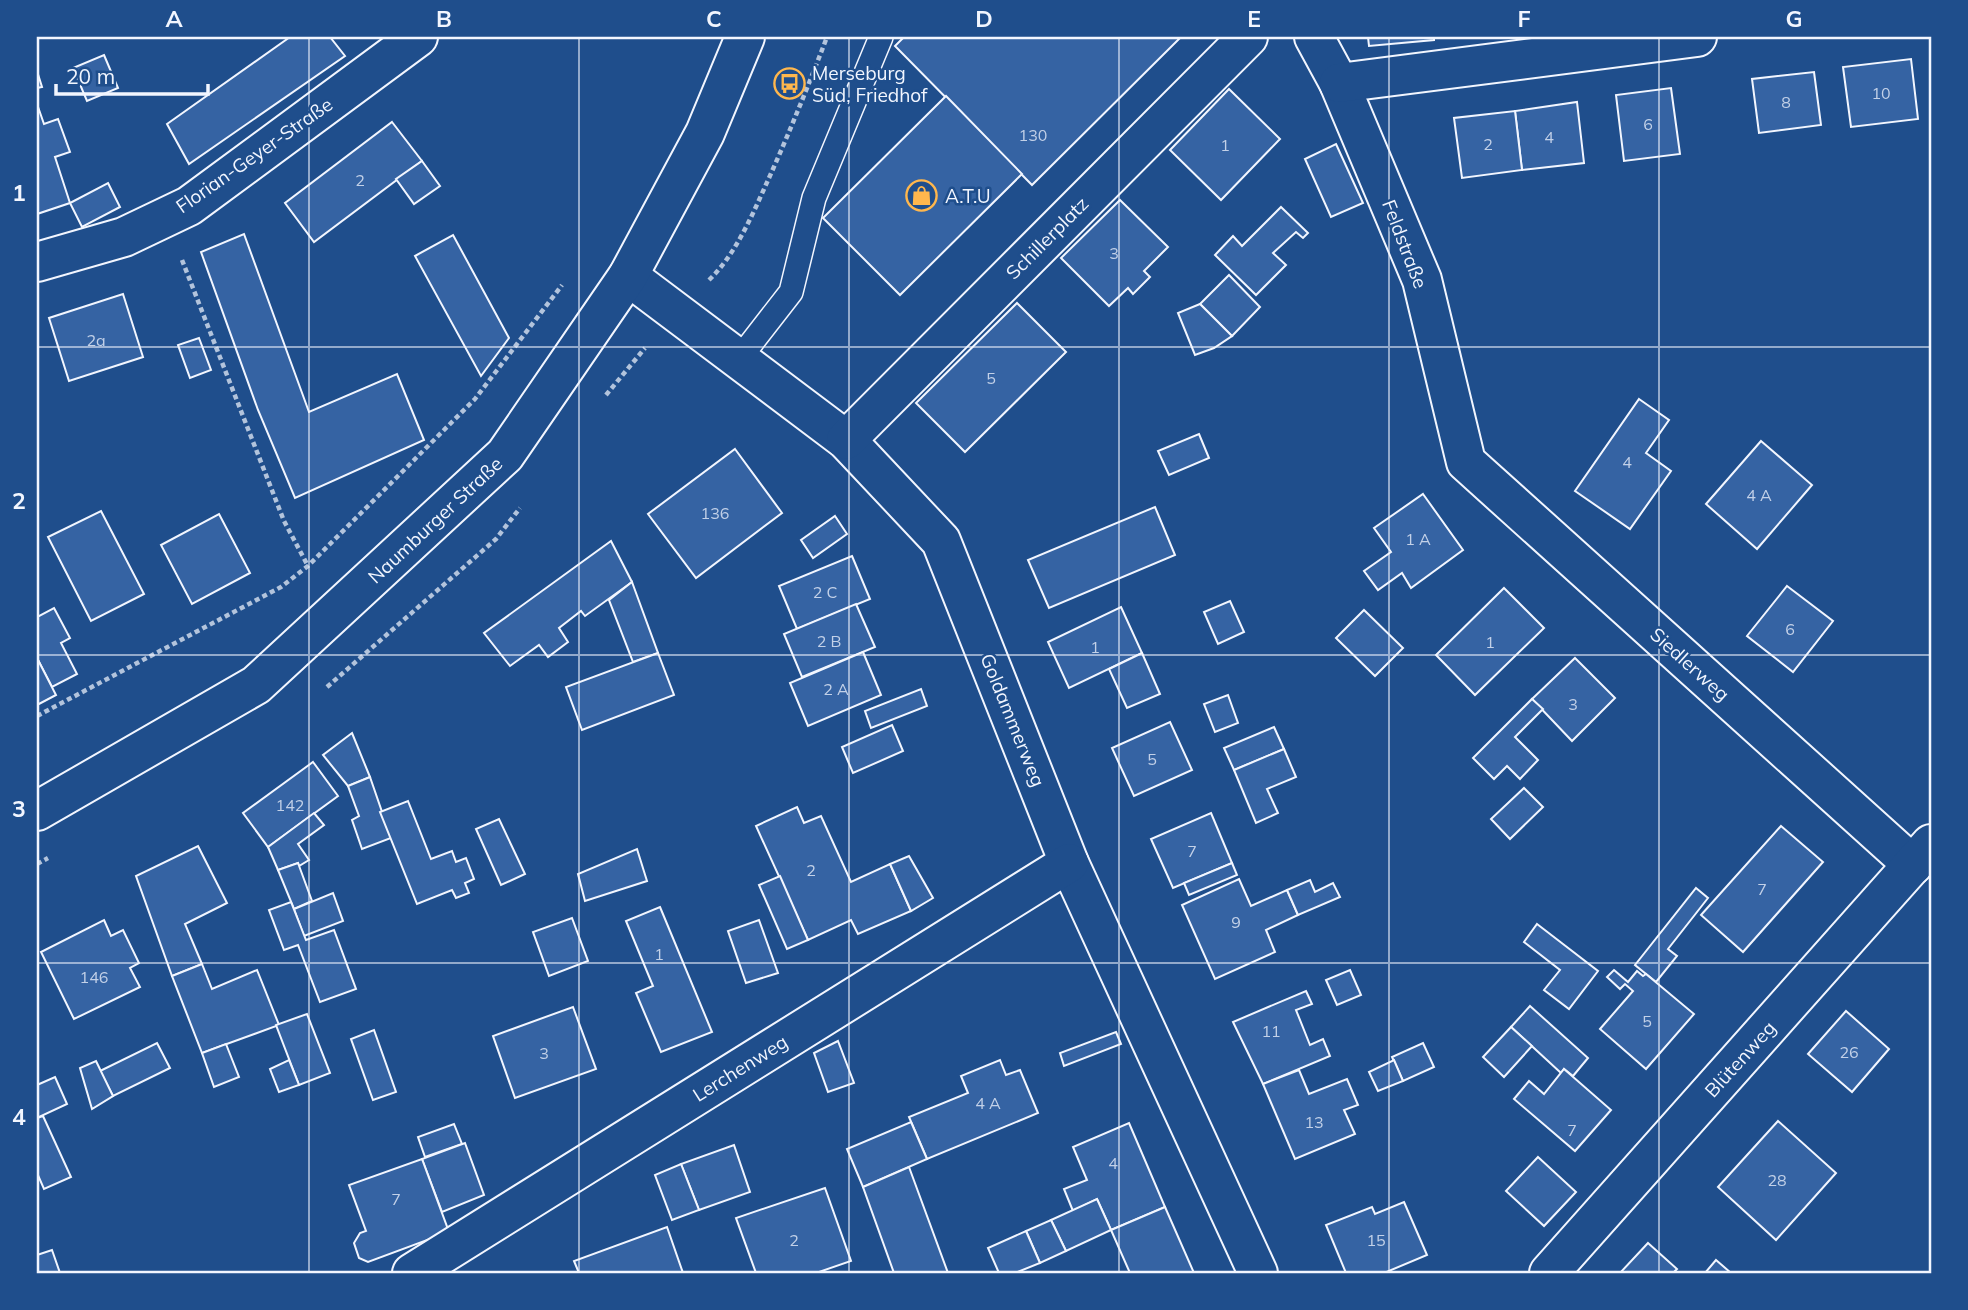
<svg xmlns="http://www.w3.org/2000/svg" width="1968" height="1310" font-family="Mulish,sans-serif">
  <style>
    .building { fill: #3563a3; stroke: #f2f6ff; stroke-width: 2 }
    .lines { fill: none; stroke-linecap: round; stroke-linejoin: round }
    .service-casing { stroke: #f2f6ff; stroke-width: 26 }
    .minor-casing { stroke: #f2f6ff; stroke-width: 42 }
    .tertiary-casing { stroke: #f2f6ff; stroke-width: 42 }
    .path { stroke: #b3c4dc; stroke-width: 4.5; stroke-dasharray: 5 3.5; stroke-linecap: butt }
    .service { stroke: #1f4e8c; stroke-width: 23 }
    .minor { stroke: #1f4e8c; stroke-width: 38 }
    .tertiary { stroke: #1f4e8c; stroke-width: 38 }
    .grid { fill: none; stroke: #f2f6ff; stroke-width: 2; stroke-opacity: 0.55 }
    .labels { text-anchor: middle; stroke-width: 5; stroke-linejoin: round; paint-order: stroke }
    .number-label { font-size: 16px; fill: #c3d1e8 }
    .poi-label { font-size: 19px; fill: #f2f6ff; stroke: #1f4e8c; text-anchor: start }
    .street-label { font-size: 19px; fill: #f2f6ff; stroke: #1f4e8c }
    .neatline { fill: none; stroke: #f2f6ff; stroke-width: 2.5 }
    .grid-label { font-size: 23px; text-anchor: middle; font-weight: bold; fill: #f2f6ff }
  </style>
  <rect width="100%" height="100%" fill="#1f4e8c"/>
  <!-- building -->
  <g class="building">
    <polygon points="290,37 330,37 345,56 189,164 167,124"/>
    <polygon points="904,37 1181,37 1032,185 895,46"/>
    <polygon points="1368,37 1434,37 1434,40 1369,46"/>
    <polygon points="104,55 118,88 87,101 73,68"/>
    <polygon points="1911,59 1918,119 1851,127 1843,67"/>
    <polygon points="37,71 42,87 37,88"/>
    <polygon points="1814,72 1821,125 1759,133 1752,79"/>
    <polygon points="1671,88 1680,154 1624,161 1616,95"/>
    <polygon points="1229,89 1280,139 1221,200 1170,150"/>
    <polygon points="946,96 1022,174 900,295 823,218"/>
    <polygon points="1577,102 1584,163 1522,170 1515,111"/>
    <polygon points="37,104 44,124 58,119 70,152 55,157 70,203 37,214"/>
    <polygon points="1515,111 1522,170 1462,178 1454,118"/>
    <polygon points="392,122 422,161 314,242 285,203"/>
    <polygon points="1336,144 1363,203 1331,217 1305,159"/>
    <polygon points="422,161 440,186 414,204 396,179"/>
    <polygon points="108,183 120,207 82,227 70,203"/>
    <polygon points="1120,200 1168,247 1144,271 1150,277 1133,294 1128,288 1109,306 1061,258"/>
    <polygon points="1281,207 1308,233 1303,238 1296,232 1273,253 1286,265 1256,295 1215,255 1233,236 1242,246"/>
    <polygon points="244,234 309,412 397,374 424,440 295,498 258,410 201,252"/>
    <polygon points="453,235 509,338 481,376 415,256"/>
    <polygon points="1229,275 1260,307 1232,336 1200,304"/>
    <polygon points="123,294 143,357 69,381 49,318"/>
    <polygon points="1017,303 1066,352 965,452 916,403"/>
    <polygon points="1200,304 1232,336 1214,348 1195,355 1178,313"/>
    <polygon points="199,338 211,370 190,378 178,345"/>
    <polygon points="1639,399 1669,420 1646,453 1671,471 1630,529 1575,491"/>
    <polygon points="1199,434 1209,458 1169,475 1158,451"/>
    <polygon points="1761,441 1812,485 1757,549 1706,504"/>
    <polygon points="735,449 782,513 696,578 648,514"/>
    <polygon points="1423,494 1463,550 1411,588 1402,573 1378,590 1364,571 1391,552 1374,528"/>
    <polygon points="1155,507 1175,555 1049,608 1028,560"/>
    <polygon points="101,511 144,594 91,621 48,537"/>
    <polygon points="219,514 250,573 192,604 161,545"/>
    <polygon points="835,516 847,534 813,558 801,540"/>
    <polygon points="611,541 632,582 585,616 581,611 559,628 568,642 548,657 539,645 510,666 484,633"/>
    <polygon points="852,556 870,599 797,629 779,586"/>
    <polygon points="632,582 658,653 633,662 609,600"/>
    <polygon points="1787,586 1833,621 1793,672 1747,636"/>
    <polygon points="1504,588 1544,628 1475,695 1436,655"/>
    <polygon points="1230,601 1244,632 1218,644 1204,612"/>
    <polygon points="856,604 875,647 802,677 784,634"/>
    <polygon points="1121,607 1142,653 1069,688 1048,642"/>
    <polygon points="54,608 70,638 61,643 77,674 52,687 37,658 37,617"/>
    <polygon points="1364,610 1403,648 1375,676 1336,638"/>
    <polygon points="863,652 881,695 808,726 790,683"/>
    <polygon points="658,653 674,695 582,730 566,687"/>
    <polygon points="1142,653 1160,694 1127,708 1109,669"/>
    <polygon points="37,658 56,695 37,705"/>
    <polygon points="1575,658 1615,698 1572,741 1532,699"/>
    <polygon points="921,689 927,706 871,728 865,711"/>
    <polygon points="1228,695 1238,723 1215,732 1204,704"/>
    <polygon points="1532,699 1543,709 1515,737 1538,760 1520,779 1507,766 1494,779 1473,758"/>
    <polygon points="1170,722 1192,770 1134,796 1112,748"/>
    <polygon points="892,725 903,751 853,773 842,747"/>
    <polygon points="1274,727 1284,749 1234,770 1224,748"/>
    <polygon points="352,733 370,777 348,786 323,755"/>
    <polygon points="1284,749 1296,777 1267,789 1278,813 1256,823 1234,770"/>
    <polygon points="313,762 338,796 268,847 243,813"/>
    <polygon points="370,777 391,838 362,849 352,820 359,816 348,786"/>
    <polygon points="1524,788 1543,807 1510,839 1491,819"/>
    <polygon points="408,801 431,859 452,851 456,862 466,858 474,879 465,883 469,893 456,898 452,890 417,904 380,812"/>
    <polygon points="797,807 804,823 821,816 851,882 890,864 911,911 858,934 851,920 808,940 756,826"/>
    <polygon points="314,813 324,825 298,844 309,860 299,866 298,863 278,870 268,847"/>
    <polygon points="1211,813 1232,863 1173,888 1151,839"/>
    <polygon points="499,819 525,874 501,885 476,829"/>
    <polygon points="1781,826 1823,862 1743,952 1701,915"/>
    <polygon points="198,846 227,903 185,924 202,964 172,976 136,876"/>
    <polygon points="637,849 647,881 585,901 578,874"/>
    <polygon points="909,856 933,898 911,911 890,864"/>
    <polygon points="298,863 312,901 294,909 278,870"/>
    <polygon points="1232,863 1237,875 1189,895 1184,883"/>
    <polygon points="780,876 808,940 787,949 759,885"/>
    <polygon points="1239,879 1251,906 1287,890 1298,915 1266,930 1275,952 1215,979 1182,905"/>
    <polygon points="1310,880 1315,892 1333,883 1340,897 1298,915 1287,890"/>
    <polygon points="1696,888 1708,898 1668,949 1677,956 1656,982 1635,965"/>
    <polygon points="333,893 343,921 304,936 294,909"/>
    <polygon points="291,902 306,940 334,930 356,989 320,1002 298,945 284,950 269,910"/>
    <polygon points="660,907 712,1032 661,1052 636,993 653,986 626,921"/>
    <polygon points="572,918 588,961 549,976 533,932"/>
    <polygon points="104,920 111,936 123,930 139,963 130,968 140,987 74,1019 41,952"/>
    <polygon points="759,920 778,973 746,983 728,931"/>
    <polygon points="1537,924 1598,971 1569,1009 1544,990 1560,970 1524,942"/>
    <polygon points="202,964 212,989 257,970 279,1025 202,1053 172,976"/>
    <polygon points="1350,970 1361,995 1337,1005 1326,980"/>
    <polygon points="1614,970 1628,982 1637,971 1643,976 1646,974 1694,1014 1646,1069 1600,1029 1633,991 1625,984 1620,989 1607,977"/>
    <polygon points="1306,991 1312,1004 1296,1010 1310,1045 1323,1039 1330,1056 1263,1084 1233,1022"/>
    <polygon points="1530,1006 1588,1058 1573,1076 1564,1069 1561,1073 1511,1027"/>
    <polygon points="573,1007 596,1069 515,1098 493,1036"/>
    <polygon points="1846,1011 1889,1049 1852,1092 1808,1054"/>
    <polygon points="307,1014 330,1073 299,1085 276,1025"/>
    <polygon points="1511,1027 1532,1046 1504,1077 1483,1057"/>
    <polygon points="374,1030 396,1092 373,1100 351,1039"/>
    <polygon points="1116,1032 1121,1044 1064,1066 1060,1053"/>
    <polygon points="838,1041 854,1083 828,1092 814,1053"/>
    <polygon points="157,1043 170,1068 113,1096 100,1071"/>
    <polygon points="1423,1043 1434,1067 1403,1081 1392,1057"/>
    <polygon points="226,1044 239,1077 214,1087 202,1053"/>
    <polygon points="289,1060 299,1085 279,1092 270,1069"/>
    <polygon points="1000,1060 1006,1075 1020,1070 1038,1113 927,1159 909,1117 968,1093 961,1076"/>
    <polygon points="1394,1060 1403,1081 1378,1091 1369,1072"/>
    <polygon points="96,1061 113,1096 92,1109 80,1068"/>
    <polygon points="1564,1069 1611,1110 1575,1151 1514,1099 1529,1081 1544,1094"/>
    <polygon points="1299,1070 1309,1094 1347,1079 1358,1105 1344,1110 1355,1134 1295,1159 1263,1084"/>
    <polygon points="55,1077 67,1104 37,1118 37,1085"/>
    <polygon points="43,1116 71,1177 44,1189 37,1173 37,1118"/>
    <polygon points="1778,1121 1836,1173 1776,1240 1718,1187"/>
    <polygon points="911,1122 927,1159 863,1187 847,1149"/>
    <polygon points="1129,1123 1165,1207 1111,1230 1097,1199 1073,1211 1064,1189 1087,1180 1073,1147"/>
    <polygon points="454,1124 462,1144 425,1157 418,1137"/>
    <polygon points="465,1143 484,1195 442,1212 422,1159"/>
    <polygon points="734,1145 750,1192 699,1210 681,1164"/>
    <polygon points="1538,1157 1576,1192 1544,1226 1506,1191"/>
    <polygon points="422,1159 449,1232 368,1262 359,1258 354,1243 360,1233 366,1231 349,1185"/>
    <polygon points="681,1164 699,1210 672,1220 655,1175"/>
    <polygon points="909,1167 948,1273 894,1273 863,1187"/>
    <polygon points="825,1188 851,1261 816,1273 756,1273 736,1218"/>
    <polygon points="1097,1199 1111,1230 1066,1251 1051,1220"/>
    <polygon points="1404,1202 1427,1255 1384,1273 1346,1273 1326,1225 1372,1207 1375,1214"/>
    <polygon points="1165,1207 1194,1273 1130,1273 1111,1230"/>
    <polygon points="1051,1220 1066,1251 1040,1263 1026,1231"/>
    <polygon points="667,1227 683,1273 579,1273 574,1261"/>
    <polygon points="1026,1231 1040,1263 1015,1273 999,1273 988,1248"/>
    <polygon points="1648,1243 1677,1269 1673,1273 1620,1273"/>
    <polygon points="52,1250 60,1273 37,1273 37,1255"/>
    <polygon points="1716,1260 1731,1273 1705,1273"/>
  </g>
  <g class="lines">
    <defs>
      <polyline id="service" points="739,359 791,292 814,198 881,37"/>
      <g id="minor">
        <polyline points="1314,37 1339,83 1422,280 1466,462 1913,865"/>
        <polyline points="1339,83 1697,37"/>
        <polyline points="37,262 124,237 189,206 418,37"/>
        <polyline points="628,276 846,440 941,541 1069,863 1258,1273"/>
        <polyline points="846,440 1248,37"/>
        <polyline points="412,1273 1069,863"/>
        <polyline points="1549,1273 1931,844"/>
      </g>
      <polyline id="tertiary" points="37,811 256,685 505,455 628,276 705,133 745,37"/>
    </defs>
    <!-- service casing -->
    <use href="#service" class="service-casing"/>
    <!-- minor casing -->
    <use href="#minor" class="minor-casing"/>
    <!-- tertiary casing -->
    <use href="#tertiary" class="tertiary-casing"/>
    <!-- path -->
    <g class="path">
      <polyline points="182,260 284,521 308,566"/>
      <path d="M709,280C737,253 753,213 769,178C790,131 809,84 827,37"/>
      <polyline points="606,395 645,348"/>
      <polyline points="327,687 496,539 520,508"/>
      <polyline points="37,716 281,587 308,566 475,399 562,285"/>
      <polyline points="37,864 48,858"/>
    </g>
    <!-- service -->
    <use href="#service" class="service"/>
    <!-- minor -->
    <use href="#minor" class="minor"/>
    <!-- tertiary -->
    <use href="#tertiary" class="tertiary"/>
  </g>
  <!-- grid -->
  <path class="grid" d="M309,37V1273M579,37V1273M849,37V1273M1119,37V1273M1389,37V1273M1659,37V1273M37,347H1931M37,655H1931M37,963H1931"/>
  <!-- icons -->
  <defs>
    <symbol id="bus-ring" viewBox="-11 -11 22 22"><circle r="9.5" fill="#1f4e8c" stroke="#ffb74d" stroke-width="1.5"/><path d="M-5-6H5V4H4V6H2V4H-2V6H-4V4H-5ZM-3.5-4V0h7V-4ZM-3.5 1.2v1.5H-2V1.2ZM2 1.2v1.5H3.5V1.2Z" fill="#ffb74d"/></symbol>
    <symbol id="shop-ring" viewBox="-11 -11 22 22"><circle r="9.5" fill="#1f4e8c" stroke="#ffb74d" stroke-width="1.5"/><path d="M-5-2.5h2.3a2.7 3.5 0 0 1 5.4 0H5L5.5 6h-11ZM-1.5-2.5h3a1.5 2.3 0 0 0-3 0Z" fill="#ffb74d"/></symbol>
  </defs>
  <g fill-rule="evenodd">
    <use href="#bus-ring" x="772" y="66" width="35" height="35"/>
    <use href="#shop-ring" x="904" y="178" width="35" height="35"/>
  </g>
  <g class="labels">
    <!-- number labels -->
    <g class="number-label">
      <text x="1881" y="99">10</text>
      <text x="1786" y="108">8</text>
      <text x="1648" y="130">6</text>
      <text x="1033" y="141">130</text>
      <text x="1549" y="143">4</text>
      <text x="1488" y="150">2</text>
      <text x="1225" y="151">1</text>
      <text x="360" y="186">2</text>
      <text x="1114" y="259">3</text>
      <text x="96" y="346">2a</text>
      <text x="991" y="384">5</text>
      <text x="1627" y="468">4</text>
      <text x="1759" y="501">4 A</text>
      <text x="715" y="519">136</text>
      <text x="1418" y="545">1 A</text>
      <text x="825" y="598">2 C</text>
      <text x="1790" y="635">6</text>
      <text x="829" y="647">2 B</text>
      <text x="1490" y="648">1</text>
      <text x="1095" y="653">1</text>
      <text x="836" y="695">2 A</text>
      <text x="1573" y="710">3</text>
      <text x="1152" y="765">5</text>
      <text x="290" y="811">142</text>
      <text x="1192" y="857">7</text>
      <text x="811" y="876">2</text>
      <text x="1762" y="895">7</text>
      <text x="1236" y="928">9</text>
      <text x="659" y="960">1</text>
      <text x="94" y="983">146</text>
      <text x="1647" y="1027">5</text>
      <text x="1271" y="1037">11</text>
      <text x="1849" y="1058">26</text>
      <text x="544" y="1059">3</text>
      <text x="988" y="1109">4 A</text>
      <text x="1314" y="1128">13</text>
      <text x="1572" y="1136">7</text>
      <text x="1113" y="1169">4</text>
      <text x="1777" y="1186">28</text>
      <text x="396" y="1205">7</text>
      <text x="794" y="1246">2</text>
      <text x="1376" y="1246">15</text>
    </g>
    <!-- poi labels -->
    <g class="poi-label">
      <text x="812" y="80">Merseburg<tspan x="812" dy="22">Süd, Friedhof</tspan></text>
      <text x="945" y="203">A.T.U</text>
    </g>
    <!-- street labels -->
    <g class="street-label">
      <text transform="translate(254 155) rotate(-35)" y="7">Florian-Geyer-Straße</text>
      <text transform="translate(1047 238) rotate(-45)" y="7">Schillerplatz</text>
      <text transform="translate(1405 244) rotate(69)" y="7">Feldstraße</text>
      <text transform="translate(435 520) rotate(-43)" y="7">Naumburger Straße</text>
      <text transform="translate(1690 664) rotate(42)" y="7">Siedlerweg</text>
      <text transform="translate(1013 720) rotate(68)" y="7">Goldammerweg</text>
      <text transform="translate(1740 1059) rotate(-48)" y="7">Blütenweg</text>
      <text transform="translate(740 1068) rotate(-32)" y="7">Lerchenweg</text>
    </g>
  </g>
  <!-- border -->
  <rect width="1968" height="1310" fill="none" stroke="#1f4e8c" stroke-width="77"/>
  <!-- scale -->
  <path d="M56 84v10h152v-10" fill="none" stroke="#f2f6ff" stroke-width="3.5"/>
  <text x="66" y="84" font-size="21" fill="#f2f6ff" stroke="#1f4e8c" stroke-width="5" paint-order="stroke">20 m</text>
  <rect x="38" y="38" width="1892" height="1234" class="neatline"/>
  <g class="grid-label">
    <text x="174" y="27">A</text>
    <text x="444" y="27">B</text>
    <text x="714" y="27">C</text>
    <text x="984" y="27">D</text>
    <text x="1254" y="27">E</text>
    <text x="1524" y="27">F</text>
    <text x="1794" y="27">G</text>
    <text x="19" y="201">1</text>
    <text x="19" y="509">2</text>
    <text x="19" y="817">3</text>
    <text x="19" y="1125">4</text>
  </g>
</svg>
